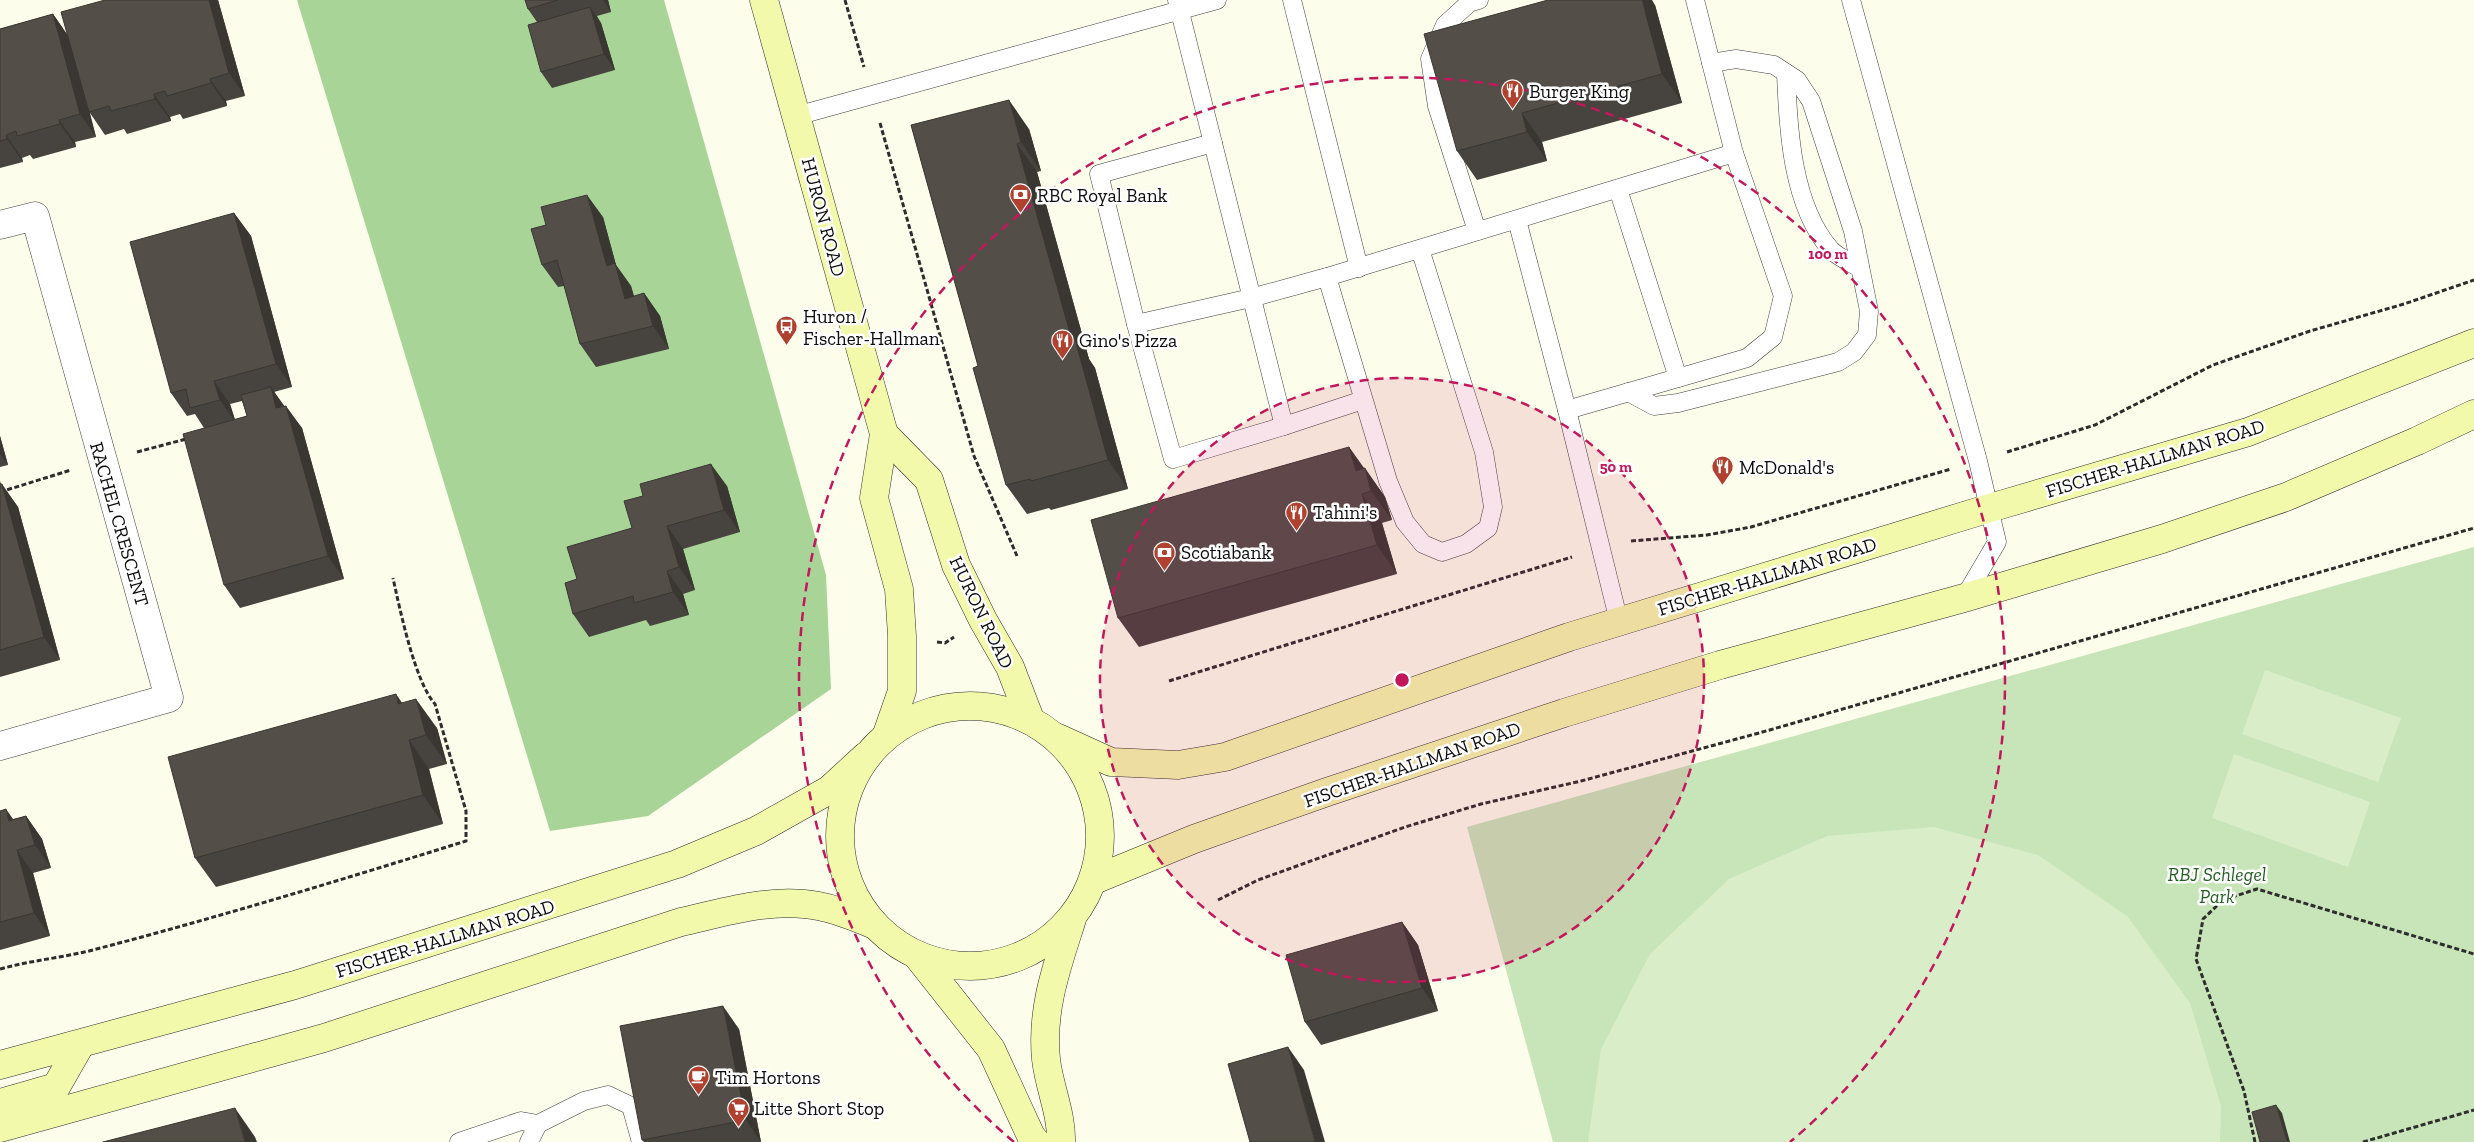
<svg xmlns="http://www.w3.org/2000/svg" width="2474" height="1142" font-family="'Zilla Slab',serif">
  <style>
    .green { fill: #c7e5b8 }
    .forest { fill: #a8d498 }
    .pitch { fill: #d9edc9 }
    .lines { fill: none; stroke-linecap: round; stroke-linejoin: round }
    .service-casing { stroke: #3e3e3e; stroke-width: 19 }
    .minor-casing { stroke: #3e3e3e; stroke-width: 29 }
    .secondary-casing { stroke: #2d2d2d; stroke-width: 29 }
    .path { stroke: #2d2d2d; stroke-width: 3; stroke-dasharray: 5 2.5; stroke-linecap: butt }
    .service { stroke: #fff; stroke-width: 18 }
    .minor { stroke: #fff; stroke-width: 28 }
    .secondary { stroke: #f3f9ab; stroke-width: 28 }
    .wall { fill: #47433e; fill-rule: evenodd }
    .shaded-wall { fill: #3a3732 }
    .building { fill: #534e48; stroke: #3a3732 }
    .ring { fill: none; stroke: #c2185b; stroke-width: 2.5; stroke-dasharray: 9 6 }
    .labels { text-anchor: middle; stroke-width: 5; stroke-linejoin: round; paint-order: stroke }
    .poi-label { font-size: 19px; fill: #0b0b0b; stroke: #fff; text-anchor: start }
    .street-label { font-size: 19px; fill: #0b0b0b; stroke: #fff }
    .park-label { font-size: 19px; font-style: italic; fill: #225d21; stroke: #fff }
    .centre { fill: #c2185b; stroke: #fff; stroke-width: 2.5 }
    .ring-label { font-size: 15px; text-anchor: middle; font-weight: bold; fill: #c2185b; stroke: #fff; stroke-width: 5; stroke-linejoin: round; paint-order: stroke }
  </style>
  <rect width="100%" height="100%" fill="#fdfdeb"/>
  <!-- green -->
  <polygon class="green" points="2474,547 2474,1142 1553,1142 1467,827"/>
  <!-- forest -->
  <polygon class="forest" points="297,0 664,0 826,575 831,689 648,816 550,831"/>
  <!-- pitch -->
  <g class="pitch">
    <polygon points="2265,670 2401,718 2378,782 2242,734"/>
    <polygon points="2234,754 2370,802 2348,867 2212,818"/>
    <polygon points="1934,827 2038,855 2127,916 2190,1003 2221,1106 2220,1142 1588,1142 1601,1049 1650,954 1729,879 1827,836"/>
  </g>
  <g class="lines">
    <defs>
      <g id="service">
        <polyline points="1177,0 1284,426"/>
        <polyline points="1292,0 1359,268"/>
        <polyline points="1851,0 1978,461 1997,542 1964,598"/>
        <path d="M1786,73C1788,129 1792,206 1831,250C1838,257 1851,263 1860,268"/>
        <polyline points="796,116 1217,0"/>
        <polyline points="1213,143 1099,174 1136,324 1173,459 1284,426 1363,400"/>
        <polyline points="1618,189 1678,378"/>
        <polyline points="1517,220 1567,410 1619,622"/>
        <polyline points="1477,231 1437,106 1430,59 1445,25 1469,3 1479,0"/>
        <polyline points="1327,277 1388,481 1405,522 1423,544 1442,552 1466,544 1488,528 1493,507 1484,452 1420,249"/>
        <polyline points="1136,324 1251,298 1327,277 1734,153 1695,0"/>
        <polyline points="1628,392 1654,406 1678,403 1838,362 1854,352 1867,335 1869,311 1853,231 1811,101 1797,80 1774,65 1736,59 1711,63"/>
        <polyline points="1567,410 1747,358 1773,337 1783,296 1734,153"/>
        <polyline points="459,1142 521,1121 538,1124 584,1101 608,1095 631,1106 641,1142"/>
        <polyline points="529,1142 538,1124"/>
      </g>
      <polyline id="minor" points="0,225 35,216 169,698 0,746"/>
      <g id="secondary">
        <polyline points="764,0 884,434 874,498 899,589 902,636 902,691 887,734"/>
        <polyline points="884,434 929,480 956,565 983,620 1010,667 1030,719"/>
        <circle cx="970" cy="836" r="130"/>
        <polyline points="1058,738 1111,762 1178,765 1225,757 1569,637 1990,508 2248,432 2474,343"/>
        <polyline points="1094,880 1194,839 1327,792 1564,713 1720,665 1964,598 2162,539 2286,497 2417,441 2474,414"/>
        <polyline points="919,958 991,1049 1031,1136 1036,1142"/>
        <polyline points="0,1065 295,985 677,864 756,831 829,790 866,756"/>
        <polyline points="0,1103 56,1087 80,1045"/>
        <path d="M0,1128L324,1038L681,922C721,913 763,900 804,904C829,906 852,916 875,925"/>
        <path d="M1061,1142C1062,1114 1049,1087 1046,1059C1041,1009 1057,966 1072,919"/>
      </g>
    </defs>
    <!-- service casing -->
    <use href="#service" class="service-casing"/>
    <!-- minor casing -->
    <use href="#minor" class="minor-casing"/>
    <!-- secondary casing -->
    <use href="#secondary" class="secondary-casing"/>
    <!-- path -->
    <g class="path">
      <polyline points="845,0 864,67"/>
      <polyline points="880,123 974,456 1017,556"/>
      <polyline points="137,452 186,439"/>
      <polyline points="2007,452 2095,425 2213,365 2310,331 2404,304 2474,280"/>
      <polyline points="0,492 71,470"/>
      <polyline points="1631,541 1707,535 1751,527 1951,469"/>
      <polyline points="937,642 945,643 954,637"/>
      <polyline points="1169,681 1572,557"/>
      <polyline points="1218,900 1258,880 1347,848 1405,827 1481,804 1581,781 1759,733 2474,528"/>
      <path d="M0,969C29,961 59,958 89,951C216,918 341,880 466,841V811L435,704C415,682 400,610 393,578"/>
      <polyline points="2255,1142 2244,1091 2196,959 2203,919 2223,900 2257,889 2474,954"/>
      <polyline points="2363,1142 2474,1110"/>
    </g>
    <!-- service -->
    <use href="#service" class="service"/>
    <!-- minor -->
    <use href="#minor" class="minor"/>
    <!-- secondary -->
    <use href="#secondary" class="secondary"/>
  </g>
  <!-- wall -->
  <g class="wall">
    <polygon points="105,0 218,0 245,96 226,101 227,106 183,119 180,114 170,117 171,121 127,134 124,129 105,135 90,113 96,137 75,142 76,147 33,159 30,155 22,158 23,162 0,168 0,29 53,14 68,36"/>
    <polygon points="525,0 608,0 611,12 597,16 601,23 615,70 552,88 541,72 537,22 528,9"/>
    <polygon points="1655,5 1682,103 1542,142 1547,161 1477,180 1457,151"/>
    <polygon points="911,125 1029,129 1041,171 1037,172 1089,359 1095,368 1128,489 1051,510 1049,508 1027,514 1006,485 978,366"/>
    <path d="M234,213L251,236L292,387L274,392L284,406L302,428L344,579L240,608L224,585L204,428L195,414L187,416L171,393ZM242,401L247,416L235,420L230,404Z"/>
    <polygon points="603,217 616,265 631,286 634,296 644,293 660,316 669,349 596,367 580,344 564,286 558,287 542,265"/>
    <polygon points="0,436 8,465 0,467"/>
    <polygon points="1349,447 1385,497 1392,520 1382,523 1397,574 1139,647 1118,618"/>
    <polygon points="0,481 1,484 18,507 60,660 0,677"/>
    <polygon points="727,486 740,532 683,549 695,590 683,594 689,615 650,626 646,620 589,637 573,614 577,579 632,528"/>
    <polygon points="402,703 437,728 447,764 429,769 443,824 216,887 195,858"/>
    <polygon points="0,811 13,819 26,816 42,839 51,868 33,873 50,936 0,950"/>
    <polygon points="1402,922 1418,945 1438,1011 1321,1045 1305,1022"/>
    <polygon points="739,1029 761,1142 644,1142 642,1140"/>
  </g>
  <!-- shaded-wall -->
  <g class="shaded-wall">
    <polygon points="209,0 218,0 245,96 229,73"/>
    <polygon points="603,0 608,0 611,12"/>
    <polygon points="1642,0 1652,0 1655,5 1682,103 1662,74"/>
    <polygon points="590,7 601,23 615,70 604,54"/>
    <polygon points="53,14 69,37 96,137 80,114"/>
    <polygon points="210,79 226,101 227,106 211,83"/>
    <polygon points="154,94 170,117 171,121 155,99"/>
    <polygon points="1009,100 1029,129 1041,171 1021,142"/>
    <polygon points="1522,113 1542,142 1547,161 1527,132"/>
    <polygon points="59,120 75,142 76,147 60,124"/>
    <polygon points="6,135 22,158 23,162 7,139"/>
    <polygon points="1017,144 1037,172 1089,359 1095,368 1128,489 1108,460 1072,340"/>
    <polygon points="587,195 603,217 616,265 631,286 641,322 625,299 607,266"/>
    <polygon points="234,213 251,236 292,387 276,364"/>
    <polygon points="644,293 660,316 669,349 653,326"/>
    <polygon points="214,381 230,404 236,423 220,400"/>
    <polygon points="271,387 287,410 276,408"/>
    <polygon points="286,406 302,428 344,579 328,556"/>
    <polygon points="0,436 8,465 0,454"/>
    <polygon points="1349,447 1366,472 1365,468 1385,497 1392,520 1371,491 1356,471"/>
    <polygon points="711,464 727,486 740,532 724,510"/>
    <polygon points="2,484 18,507 60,660 44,637"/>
    <polygon points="1362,494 1382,523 1397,574 1377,545"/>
    <polygon points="667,526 683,549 695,590 679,567"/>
    <polygon points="667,571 683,594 689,615 673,592"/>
    <polygon points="396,694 416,723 398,704"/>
    <polygon points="416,699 437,728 447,764 426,735"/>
    <polygon points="409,740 429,769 443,824 423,795"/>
    <polygon points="6,809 22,832 9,821"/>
    <polygon points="26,816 42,839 51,868 35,845"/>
    <polygon points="17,850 33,873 50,936 34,913"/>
    <polygon points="1402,922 1418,945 1438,1011 1422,988"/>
    <polygon points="723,1006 739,1029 761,1142 746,1120"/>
    <polygon points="1288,1047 1304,1070 1325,1142 1315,1142"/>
    <polygon points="2276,1105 2282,1113 2290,1142 2287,1142 2287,1141"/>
    <polygon points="235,1108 255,1137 257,1142 245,1142"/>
  </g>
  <!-- building -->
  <g class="building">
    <polygon points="105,0 209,0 229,73 210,79 211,83 167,96 165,91 154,94 155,99 111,111 109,106 89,112 61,12"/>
    <polygon points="525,0 558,0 528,9"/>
    <polygon points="1548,0 1642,0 1662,74 1522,113 1527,132 1457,151 1424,34"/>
    <polygon points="590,7 604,54 541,72 528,25"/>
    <polygon points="53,14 80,114 59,120 60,124 17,136 16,131 6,135 7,139 0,141 0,29"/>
    <polygon points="1009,100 1021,142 1017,144 1072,340 1075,339 1108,460 1031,481 1030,479 1006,485 973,368 978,366 911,125"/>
    <polygon points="587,195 607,266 615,263 625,299 644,293 653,326 580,344 557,260 542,265 531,229 546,225 541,207"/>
    <polygon points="234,213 276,364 214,381 220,400 190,408 186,389 171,393 130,242"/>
    <polygon points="271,387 276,408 286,406 328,556 224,585 183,434 247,416 241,395"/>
    <polygon points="1349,447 1356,471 1365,468 1371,491 1362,494 1377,545 1118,618 1091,520"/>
    <polygon points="711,464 724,510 667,526 679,567 667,571 673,592 634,603 633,596 573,614 565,583 577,579 567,547 632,528 624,501 643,496 640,484"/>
    <polygon points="0,484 2,484 44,637 0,650"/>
    <polygon points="396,694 398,704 416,699 426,735 409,740 423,795 195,858 168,757"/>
    <polygon points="6,809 9,821 26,816 35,845 17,850 34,913 0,922 0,811"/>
    <polygon points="1402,922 1422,988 1305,1022 1286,955"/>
    <polygon points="723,1006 746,1120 642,1140 620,1026"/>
    <polygon points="1288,1047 1315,1142 1250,1142 1228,1064"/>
    <polygon points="2276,1105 2287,1141 2283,1142 2260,1142 2252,1112"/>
    <polygon points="235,1108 245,1142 103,1142"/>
  </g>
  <!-- distance rings -->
  <circle cx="1402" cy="680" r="302" fill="#c2185b" fill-opacity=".12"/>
  <g class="ring">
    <circle cx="1402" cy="680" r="302"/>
    <path d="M1014 1142A603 603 0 1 1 1790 1142"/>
  </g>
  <!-- icons -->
  <defs>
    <symbol id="restaurant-pin" viewBox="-11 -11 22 30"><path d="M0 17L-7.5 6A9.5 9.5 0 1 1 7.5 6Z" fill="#b0412f" stroke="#fff"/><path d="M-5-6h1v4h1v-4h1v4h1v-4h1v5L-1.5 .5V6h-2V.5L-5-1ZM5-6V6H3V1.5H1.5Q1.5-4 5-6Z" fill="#fff"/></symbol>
    <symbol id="bank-pin" viewBox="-11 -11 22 30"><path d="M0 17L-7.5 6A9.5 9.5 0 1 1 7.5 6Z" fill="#b0412f" stroke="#fff"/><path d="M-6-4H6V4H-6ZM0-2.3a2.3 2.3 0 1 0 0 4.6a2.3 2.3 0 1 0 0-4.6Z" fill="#fff"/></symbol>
    <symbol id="bus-pin" viewBox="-11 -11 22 30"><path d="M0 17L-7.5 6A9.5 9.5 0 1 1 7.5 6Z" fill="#b0412f" stroke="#fff"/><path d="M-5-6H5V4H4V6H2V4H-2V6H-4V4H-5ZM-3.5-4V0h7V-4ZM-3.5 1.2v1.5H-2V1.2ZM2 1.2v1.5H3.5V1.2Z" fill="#fff"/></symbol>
    <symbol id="cafe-pin" viewBox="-11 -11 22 30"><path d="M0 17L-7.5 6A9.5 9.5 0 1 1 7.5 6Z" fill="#b0412f" stroke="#fff"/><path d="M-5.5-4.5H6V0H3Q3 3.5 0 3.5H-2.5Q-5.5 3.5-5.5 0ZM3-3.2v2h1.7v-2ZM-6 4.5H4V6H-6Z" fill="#fff"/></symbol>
    <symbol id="supermarket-pin" viewBox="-11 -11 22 30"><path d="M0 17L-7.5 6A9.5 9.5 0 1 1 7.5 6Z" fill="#b0412f" stroke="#fff"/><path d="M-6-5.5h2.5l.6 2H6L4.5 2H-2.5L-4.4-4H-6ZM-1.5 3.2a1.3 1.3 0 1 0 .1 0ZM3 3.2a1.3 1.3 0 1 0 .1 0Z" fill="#fff"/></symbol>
  </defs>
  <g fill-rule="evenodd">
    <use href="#restaurant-pin" x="1500" y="78" width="25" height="34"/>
    <use href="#bank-pin" x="1008" y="182" width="25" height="34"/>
    <use href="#bus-pin" x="774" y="314" width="25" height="34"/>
    <use href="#restaurant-pin" x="1050" y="328" width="25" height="34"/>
    <use href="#restaurant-pin" x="1710" y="454" width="25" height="34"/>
    <use href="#restaurant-pin" x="1284" y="500" width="25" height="34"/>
    <use href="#bank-pin" x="1152" y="540" width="25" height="34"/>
    <use href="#cafe-pin" x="686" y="1064" width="25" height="34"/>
    <use href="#supermarket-pin" x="726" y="1096" width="25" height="34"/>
  </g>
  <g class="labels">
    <!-- poi labels -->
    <g class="poi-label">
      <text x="1529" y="98">Burger King</text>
      <text x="1037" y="202">RBC Royal Bank</text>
      <text x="803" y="323">Huron /<tspan x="803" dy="22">Fischer-Hallman</tspan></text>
      <text x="1079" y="347">Gino's Pizza</text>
      <text x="1739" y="474">McDonald's</text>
      <text x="1313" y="519">Tahini's</text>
      <text x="1181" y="559">Scotiabank</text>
      <text x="715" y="1084">Tim Hortons</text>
      <text x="754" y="1115">Litte Short Stop</text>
    </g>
    <!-- street labels -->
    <g class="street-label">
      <text transform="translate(824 217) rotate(75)" y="7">HURON ROAD</text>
      <text transform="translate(2155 458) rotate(-17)" y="7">FISCHER-HALLMAN ROAD</text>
      <text transform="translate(120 524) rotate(74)" y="7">RACHEL CRESCENT</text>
      <text transform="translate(1767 576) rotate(-17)" y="7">FISCHER-HALLMAN ROAD</text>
      <text transform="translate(982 612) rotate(64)" y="7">HURON ROAD</text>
      <text transform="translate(1412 764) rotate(-19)" y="7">FISCHER-HALLMAN ROAD</text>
      <text transform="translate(445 938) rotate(-17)" y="7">FISCHER-HALLMAN ROAD</text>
    </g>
    <!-- park labels -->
    <g class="park-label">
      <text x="2217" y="881">RBJ Schlegel<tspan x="2217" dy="22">Park</tspan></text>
    </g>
  </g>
  <circle cx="1402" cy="680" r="8" class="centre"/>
  <g class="ring-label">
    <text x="1828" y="259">100 m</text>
    <text x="1616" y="472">50 m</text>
  </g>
</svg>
